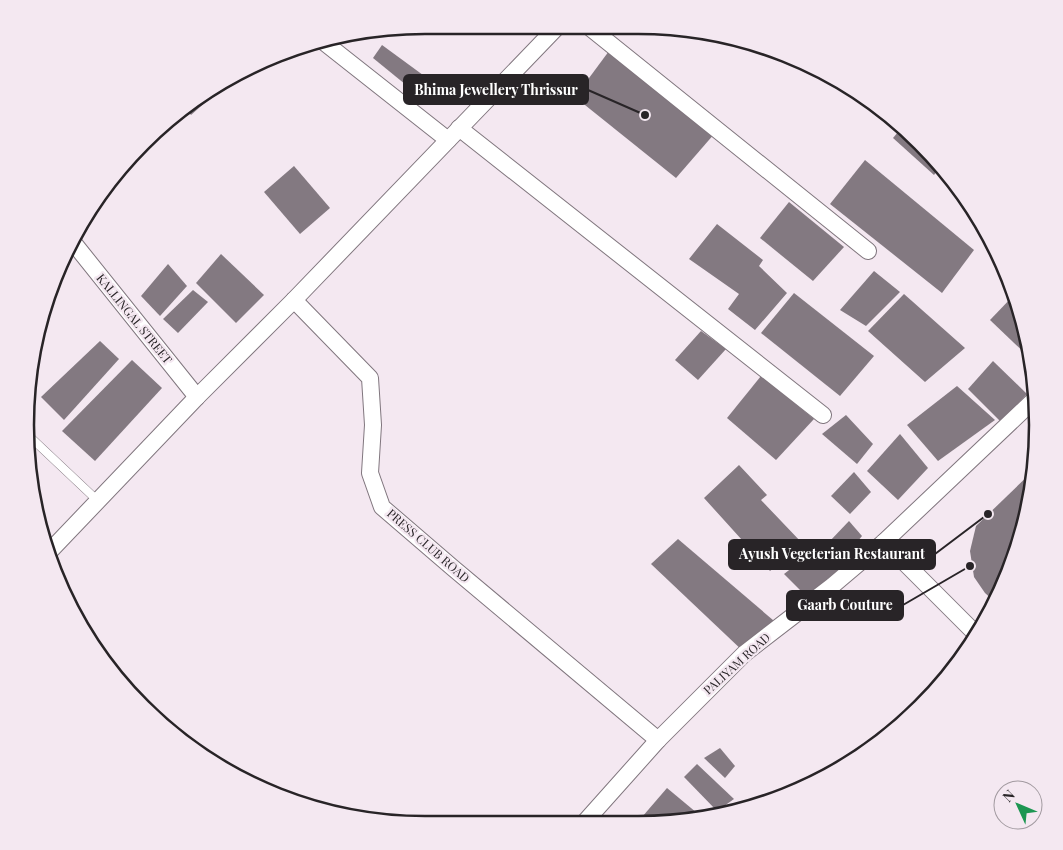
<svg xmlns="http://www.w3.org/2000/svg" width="1063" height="850" font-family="'Playfair Display',serif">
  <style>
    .building { fill: #837981 }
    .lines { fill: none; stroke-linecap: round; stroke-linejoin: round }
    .lane-casing { stroke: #80767e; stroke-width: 9 }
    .street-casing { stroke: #80767e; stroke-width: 18 }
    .lane { stroke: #fff; stroke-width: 8 }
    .street { stroke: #fff; stroke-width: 16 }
    .labels { text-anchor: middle; stroke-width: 4.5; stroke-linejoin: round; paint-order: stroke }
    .street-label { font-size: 12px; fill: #282427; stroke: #f4e8f1 }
    .rim { fill: none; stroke: #282427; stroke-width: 2.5 }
    .leader { fill: none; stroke: #282427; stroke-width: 2 }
    .callout-dot { fill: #282427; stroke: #f4e8f1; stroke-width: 2 }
    .callout { fill: #282427; stroke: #282427; stroke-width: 2 }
    .callout-label { font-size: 14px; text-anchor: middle; font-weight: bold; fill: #fff }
  </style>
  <rect width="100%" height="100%" fill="#f4e8f1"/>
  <!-- building -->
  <g class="building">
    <polygon points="382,45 438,86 427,102 373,58"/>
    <polygon points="609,51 715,133 676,178 575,97"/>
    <polygon points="222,81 226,84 191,115 186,109"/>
    <polygon points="903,126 941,166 934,175 893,138"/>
    <polygon points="865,160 974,250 942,293 830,204"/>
    <polygon points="294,166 330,208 300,234 264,192"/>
    <polygon points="789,202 844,247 813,281 760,238"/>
    <polygon points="717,224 763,260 759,266 787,293 755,330 728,309 739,294 689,259"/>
    <polygon points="221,254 264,295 236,323 196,283"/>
    <polygon points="168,264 187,286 160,316 141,296"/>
    <polygon points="874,271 900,292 866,326 840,310"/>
    <polygon points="193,290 208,302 178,333 163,319"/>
    <polygon points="794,293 874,356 840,396 761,333"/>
    <polygon points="904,294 965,348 925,382 868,331"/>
    <polygon points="1014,295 1024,321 1031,359 990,320"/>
    <polygon points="701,331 726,349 698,380 675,360"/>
    <polygon points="100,341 119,359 64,420 41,397"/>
    <polygon points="132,360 162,388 95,461 62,431"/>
    <polygon points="993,361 1027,394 1001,422 968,389"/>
    <polygon points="761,376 814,419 776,460 727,418"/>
    <polygon points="957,386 995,420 938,461 907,425"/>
    <polygon points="846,415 873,444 857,464 822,434"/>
    <polygon points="900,434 928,468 898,500 867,471"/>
    <polygon points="739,465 767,495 761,500 803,544 770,571 704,498"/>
    <polygon points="1035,469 1035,477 1017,553 995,602 985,593 974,577 970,551 976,526"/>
    <polygon points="854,472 871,492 850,514 831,496"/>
    <polygon points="849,521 862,536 845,557 829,542"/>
    <polygon points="678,539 780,626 745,653 651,564"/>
    <polygon points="820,546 840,569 806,596 784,574"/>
    <polygon points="720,748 735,766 725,778 704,758"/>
    <polygon points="697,764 734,799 717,811 684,777"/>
    <polygon points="667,788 703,818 664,824 636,824"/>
  </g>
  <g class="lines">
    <defs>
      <polyline id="lane" points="28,435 98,501"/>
      <g id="street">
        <polyline points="588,26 868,251"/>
        <polyline points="320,39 448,140"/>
        <polyline points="459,128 823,415"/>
        <polyline points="72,241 197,397"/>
        <polyline points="294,300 370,378 373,425 370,473 382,507 453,568 658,740"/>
        <polyline points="884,542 977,635"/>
        <polyline points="49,552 197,397 294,300 559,25"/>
        <polyline points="583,824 658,740 745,653 832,586 884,542 1037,397"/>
      </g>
    </defs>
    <!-- lane casing -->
    <use href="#lane" class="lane-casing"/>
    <!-- street casing -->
    <use href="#street" class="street-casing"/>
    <!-- lane -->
    <use href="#lane" class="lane"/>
    <!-- street -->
    <use href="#street" class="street"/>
  </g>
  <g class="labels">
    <!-- street labels -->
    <g class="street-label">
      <text transform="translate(134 319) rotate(51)" y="4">KALLINGAL STREET</text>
      <text transform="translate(428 546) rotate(41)" y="4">PRESS CLUB ROAD</text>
      <text transform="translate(737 664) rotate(-42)" y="4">PALIYAM ROAD</text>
    </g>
  </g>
  <!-- crop -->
  <path d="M0 0H1063V850H0ZM425 34H638A391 391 0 0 1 1029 425V425A391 391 0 0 1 638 816H425A391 391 0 0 1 34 425V425A391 391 0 0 1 425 34Z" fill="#f4e8f1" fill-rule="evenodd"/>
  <path class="rim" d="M425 34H638A391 391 0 0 1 1029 425V425A391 391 0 0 1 638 816H425A391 391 0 0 1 34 425V425A391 391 0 0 1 425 34Z"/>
  <!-- callouts -->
  <path class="leader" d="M645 115L588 90M988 514L935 554M970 566L903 605"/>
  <g class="callout-dot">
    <circle cx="645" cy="115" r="5"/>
    <circle cx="988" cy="514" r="5"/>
    <circle cx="970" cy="566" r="5"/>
  </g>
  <g class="callout">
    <rect x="404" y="75" width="184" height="29" rx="5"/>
    <rect x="729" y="540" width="206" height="29" rx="5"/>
    <rect x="787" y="591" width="116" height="29" rx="5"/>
  </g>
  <g class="callout-label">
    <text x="496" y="95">Bhima Jewellery Thrissur</text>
    <text x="832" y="559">Ayush Vegeterian Restaurant</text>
    <text x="845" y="610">Gaarb Couture</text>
  </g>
  <!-- north arrow -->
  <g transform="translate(1018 805) rotate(314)"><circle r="24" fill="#f4e8f1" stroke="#a29aa0"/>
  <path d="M0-4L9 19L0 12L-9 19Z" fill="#1d9652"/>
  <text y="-8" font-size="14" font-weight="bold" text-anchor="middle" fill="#282427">N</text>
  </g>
</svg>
